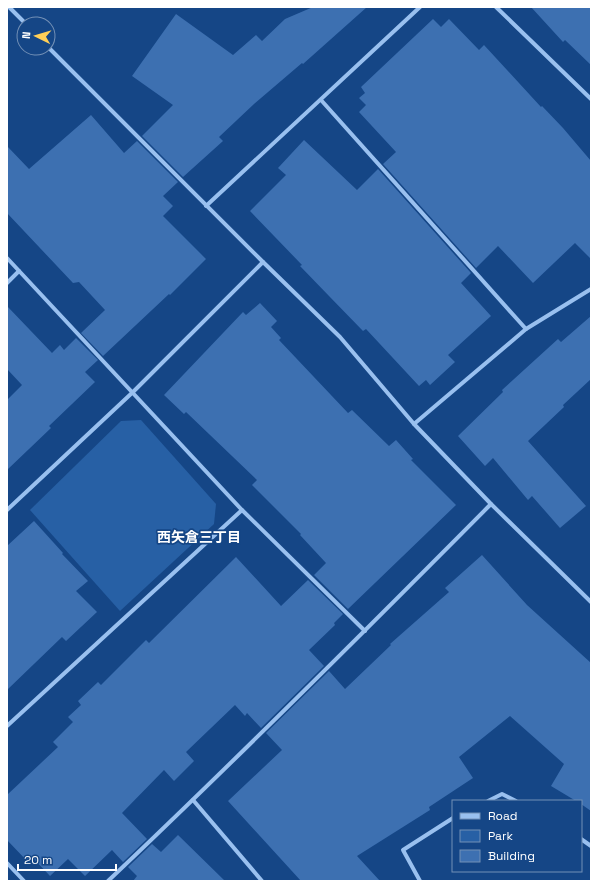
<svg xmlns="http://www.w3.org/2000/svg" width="598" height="888" font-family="'Space Grotesk','Noto Sans JP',sans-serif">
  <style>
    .green { fill: #2760a5 }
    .building { fill: #3d70b1 }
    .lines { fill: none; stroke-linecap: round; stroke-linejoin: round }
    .street { stroke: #99c0ef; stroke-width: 4 }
    .labels { text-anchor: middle; stroke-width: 3.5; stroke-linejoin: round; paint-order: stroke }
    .neighbourhood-label { font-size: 14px; font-weight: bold; fill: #fff; stroke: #154686 }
  </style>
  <rect width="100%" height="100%" fill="#154686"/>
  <!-- green -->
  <polygon class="green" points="141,420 216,504 214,524 120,611 30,510 121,421"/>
  <!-- building -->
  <g class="building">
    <polygon points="313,7 367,7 303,64 302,63 254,104 219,137 223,141 183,177 142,136 173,105 132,76 176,14 233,55 256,35 262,41 285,19"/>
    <polygon points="531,7 591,7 591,65 565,40 563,42"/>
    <polygon points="433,19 441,27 449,19 479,50 484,45 541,107 542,106 563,128 591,161 591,259 575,243 533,283 498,246 476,268 383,164 396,152 359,112 366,105 359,98 365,93 361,87"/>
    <polygon points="91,115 124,153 137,141 178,182 163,196 173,206 163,216 206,259 170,295 169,294 103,356 81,333 105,310 79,282 73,283 7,213 7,146 29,169"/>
    <polygon points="304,140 357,190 378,169 471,273 461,283 491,316 448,355 455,362 430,385 426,380 419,386 366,329 363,331 329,296 300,266 302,265 250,211 286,175 278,168"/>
    <polygon points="260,303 277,321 271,327 281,338 279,340 348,413 352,410 389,446 396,440 413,459 411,460 456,505 348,609 314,575 326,563 300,535 301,534 252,485 257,480 186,412 184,414 164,395 243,312 246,315"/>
    <polygon points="7,306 52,353 60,345 64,350 76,338 98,360 85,372 95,382 49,426 51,428 7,470 7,400 22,385 7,369"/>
    <polygon points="591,316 591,379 563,405 564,407 528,441 586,506 560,528 532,496 528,500 493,458 485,466 458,436 503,392 502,390 558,339 561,342"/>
    <polygon points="34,521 63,553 62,554 88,581 76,591 97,612 66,641 62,637 7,690 7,546"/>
    <polygon points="482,555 527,605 591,663 591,811 581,804 581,801 576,801 551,786 564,764 510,716 459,757 473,778 429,807 430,810 357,856 380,881 301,881 228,801 282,750 266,733 329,671 345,689 391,645 390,644 449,592 445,588"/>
    <polygon points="236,557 281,606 308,580 343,614 334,623 335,625 309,650 324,666 261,728 247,713 245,716 235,705 186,752 194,761 174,781 164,770 122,813 147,839 123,862 112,850 85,876 68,859 50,876 33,858 28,862 7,840 7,795 58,747 53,742 73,722 68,717 81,705 78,701 98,682 101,685 146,640 149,643"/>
    <polygon points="178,835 225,881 133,881 137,876 128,867 152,844 161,852"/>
  </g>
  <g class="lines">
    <!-- street -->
    <g class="street">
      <polyline points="9,7 26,24"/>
      <polyline points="496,7 591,99"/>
      <polyline points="48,47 263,262 340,337 414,424 491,504 591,602"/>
      <polyline points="321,100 526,329"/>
      <polyline points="206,206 420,7"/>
      <polyline points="7,258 242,510 365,631"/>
      <polyline points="7,283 19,271"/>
      <polyline points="414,424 526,329 591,289"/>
      <polyline points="7,510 133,392 263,262"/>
      <polyline points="7,726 242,510"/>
      <polyline points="193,800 262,881"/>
      <polyline points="488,801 502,794 516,801"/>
      <polyline points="581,839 591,846"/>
      <polyline points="7,863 24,881"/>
      <path d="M108,881C238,758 365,631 491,504"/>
      <polyline points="420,881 403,850 453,818"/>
    </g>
  </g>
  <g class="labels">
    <!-- neighbourhood labels -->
    <g class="neighbourhood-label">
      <text x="199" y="542">西矢倉三丁目</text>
    </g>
  </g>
  <!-- border -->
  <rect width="598" height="888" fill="none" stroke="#ffffff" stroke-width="16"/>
  <!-- legend -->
  <rect x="452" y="800" width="130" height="72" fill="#154686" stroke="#7390b6"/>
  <rect x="460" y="813" width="20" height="6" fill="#99c0ef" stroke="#7390b6"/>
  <text x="488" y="820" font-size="12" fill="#ffffff">Road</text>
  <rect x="460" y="830" width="20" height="12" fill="#2760a5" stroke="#7390b6"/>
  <text x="488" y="840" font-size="12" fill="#ffffff">Park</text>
  <rect x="460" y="850" width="20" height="12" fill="#3d70b1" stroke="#7390b6"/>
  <text x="488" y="860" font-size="12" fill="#ffffff">Building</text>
  <!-- north arrow -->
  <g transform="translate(36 36) rotate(275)"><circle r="19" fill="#154686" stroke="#7390b6"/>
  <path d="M0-3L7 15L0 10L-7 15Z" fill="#ffcf57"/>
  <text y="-6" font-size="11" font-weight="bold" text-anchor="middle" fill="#ffffff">N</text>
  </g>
  <!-- scale -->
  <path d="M18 864v6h98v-6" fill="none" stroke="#ffffff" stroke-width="2"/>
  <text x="24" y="864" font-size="12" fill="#ffffff" stroke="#154686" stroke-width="3" paint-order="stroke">20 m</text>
</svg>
